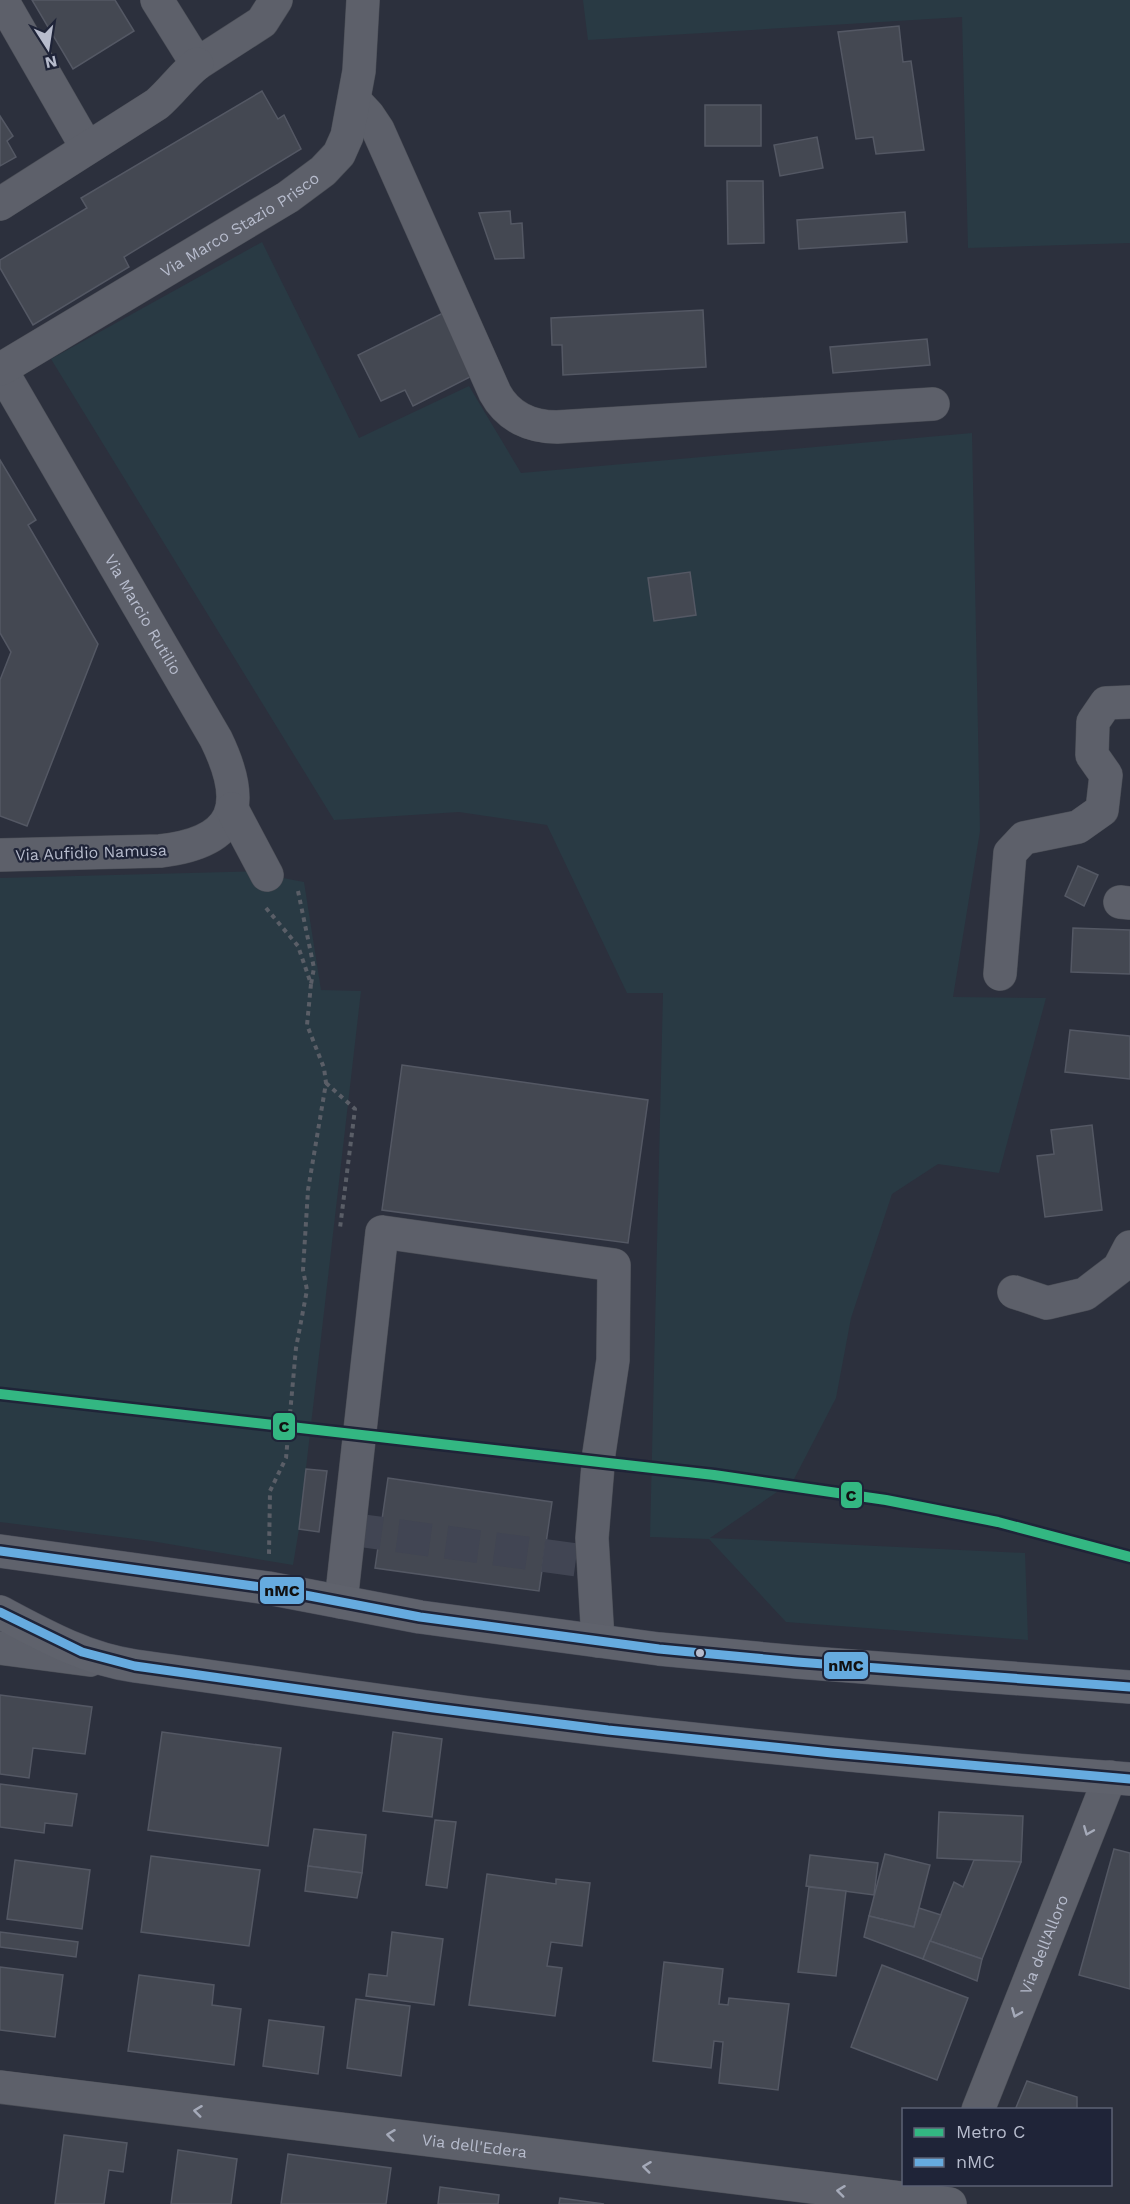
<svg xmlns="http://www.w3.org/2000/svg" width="1130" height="2204" font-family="'Work Sans',sans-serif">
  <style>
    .green { fill: #293a44 }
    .building { fill: #444852; stroke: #545864; stroke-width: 1.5 }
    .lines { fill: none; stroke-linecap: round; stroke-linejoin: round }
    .minor-tunnel { stroke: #414553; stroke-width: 33; stroke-dasharray: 33 16; stroke-linecap: butt }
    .minor-casing { stroke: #494c55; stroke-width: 34 }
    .major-casing { stroke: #4a4d59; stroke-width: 34 }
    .path { stroke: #5a5e67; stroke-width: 4; stroke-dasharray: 4.5 4.5; stroke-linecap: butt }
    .minor { stroke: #5d606a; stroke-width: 33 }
    .major { stroke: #5f626c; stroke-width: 33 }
    .bus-1-casing { stroke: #1f2438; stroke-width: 14 }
    .bus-1 { stroke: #66abdf; stroke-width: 9 }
    .metro-1-casing { stroke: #1f2438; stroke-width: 15 }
    .metro-1 { stroke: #33b782; stroke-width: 10 }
    .oneway { stroke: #a5aab9 }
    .bus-dot { fill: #b7bccd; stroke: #1f2438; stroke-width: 2 }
    .labels { text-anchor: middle; stroke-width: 4.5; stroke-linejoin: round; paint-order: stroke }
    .street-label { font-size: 16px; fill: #b7bccd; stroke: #1f2438 }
    .line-badge { stroke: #1f2438; stroke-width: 2 }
    .pale-badge-label { font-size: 16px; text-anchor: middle; font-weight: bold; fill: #111 }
  </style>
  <rect width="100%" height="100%" fill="#2c303d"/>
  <!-- green -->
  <g class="green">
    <polygon points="583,0 1130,0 1130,243 968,248 962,17 588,40"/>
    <polygon points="262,242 359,438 469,386 521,473 972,433 980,831 953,997 1046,998 999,1173 938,1164 892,1194 851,1318 836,1398 793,1481 710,1538 1025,1553 1028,1640 786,1622 709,1539 650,1537 663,993 627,993 547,825 459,812 334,820 51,359"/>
    <polygon points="261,871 267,875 304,882 321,990 361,991 299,1529 293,1565 151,1541 0,1522 0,878"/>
  </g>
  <!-- building -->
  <g class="building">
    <polygon points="32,0 115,0 134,31 73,69"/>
    <polygon points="899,26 903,62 911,61 924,150 876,154 873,137 856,139 838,32"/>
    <polygon points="262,91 278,119 284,115 301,149 124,257 129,267 33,325 0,268 0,260 87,208 81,198"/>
    <rect x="705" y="105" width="56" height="41"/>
    <polygon points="0,116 13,136 7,141 16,157 0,166"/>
    <polygon points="817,137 823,168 780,176 774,145"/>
    <polygon points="727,181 763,181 764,243 728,244"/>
    <polygon points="510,211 511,224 522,223 524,258 495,259 479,213"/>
    <polygon points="905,212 907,242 799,249 797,220"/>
    <polygon points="703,310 706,367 563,375 562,345 552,345 551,318"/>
    <polygon points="443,313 474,375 413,406 405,390 381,401 358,355"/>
    <polygon points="927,339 930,365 833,373 830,347"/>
    <polygon points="0,460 36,520 28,525 98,644 27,826 0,816 0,680 11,652 0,633"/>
    <polygon points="690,572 696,615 654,621 648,578"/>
    <polygon points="1078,866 1098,875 1084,906 1065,896"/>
    <polygon points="1073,928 1130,930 1130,974 1071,972"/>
    <polygon points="1070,1030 1130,1036 1130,1079 1065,1072"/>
    <polygon points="402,1065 648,1100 628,1243 382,1210"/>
    <polygon points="1092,1125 1102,1210 1045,1217 1037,1156 1054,1154 1051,1130"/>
    <polygon points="306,1469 327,1471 319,1532 299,1529"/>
    <polygon points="388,1478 552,1502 539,1591 375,1568"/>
    <polygon points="0,1695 92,1707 85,1754 33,1748 29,1778 0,1774"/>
    <polygon points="162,1732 281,1748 268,1846 148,1830"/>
    <polygon points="393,1732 442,1739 432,1817 383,1811"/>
    <polygon points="0,1784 77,1794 72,1826 45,1823 44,1833 0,1827"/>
    <polygon points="939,1812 1023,1816 1021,1862 937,1858"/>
    <polygon points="435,1820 456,1822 447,1888 426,1885"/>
    <polygon points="314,1829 366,1835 362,1873 308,1866"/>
    <polygon points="1114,1849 1130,1853 1130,1989 1079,1975"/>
    <polygon points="885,1854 930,1865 914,1927 869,1916"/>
    <polygon points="810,1855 878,1863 874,1895 806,1886"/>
    <polygon points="151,1856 260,1870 249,1946 141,1932"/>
    <polygon points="15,1860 90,1870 82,1929 7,1919"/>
    <polygon points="974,1860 1021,1862 982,1959 930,1941 954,1882 963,1887"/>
    <polygon points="308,1866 362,1873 357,1898 305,1891"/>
    <polygon points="487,1874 556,1884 556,1879 590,1883 582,1946 551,1942 547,1966 562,1968 555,2016 469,2005"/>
    <polygon points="809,1887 846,1891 836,1976 798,1972"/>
    <polygon points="919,1908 941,1915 923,1959 864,1937 869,1916 914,1927"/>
    <polygon points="0,1932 78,1942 76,1957 0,1947"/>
    <polygon points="392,1932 443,1939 434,2005 366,1996 369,1974 387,1976"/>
    <polygon points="930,1941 982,1959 977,1981 923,1959"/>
    <polygon points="664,1962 723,1969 719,2004 728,2005 729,1998 789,2004 778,2090 719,2083 723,2042 714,2041 711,2068 653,2061"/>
    <polygon points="882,1965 968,1998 937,2080 851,2047"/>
    <polygon points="0,1967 63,1975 55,2037 0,2030"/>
    <polygon points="139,1975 214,1985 212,2005 241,2009 234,2065 128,2051"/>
    <polygon points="356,1999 410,2006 401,2076 347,2068"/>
    <polygon points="269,2020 324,2027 318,2074 263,2066"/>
    <polygon points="1027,2081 1077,2097 1077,2110 1015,2110"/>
    <polygon points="64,2135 127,2143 123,2172 109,2170 104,2204 55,2204"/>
    <polygon points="178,2150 237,2159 231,2204 171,2204"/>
    <polygon points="288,2154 391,2168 386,2204 281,2204"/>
    <polygon points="440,2187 499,2195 498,2204 438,2204"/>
    <polygon points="560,2198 604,2204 559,2204"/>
  </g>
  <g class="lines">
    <!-- minor-tunnel -->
    <polyline class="minor-tunnel" points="349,1529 592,1562"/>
    <defs>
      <g id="minor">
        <polyline points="2,0 87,148"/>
        <polyline points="157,0 197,64 262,22 276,0"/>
        <path d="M355,101L368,115L378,130L495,393C508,417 531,427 557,427L933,404"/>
        <path d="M0,204L157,104C172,91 182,76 197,64"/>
        <path id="s1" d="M0,368L216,739C248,805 238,842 160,851L0,855"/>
        <path id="s2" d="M1,369L288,197L323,171L339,154L347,136L359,71L363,0"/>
        <polyline points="232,809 267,875"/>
        <polyline points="1120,902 1130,903"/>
        <polyline points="1000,974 1010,853 1024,838 1078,827 1102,810 1106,775 1092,755 1093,722 1106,703 1130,702"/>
        <polyline points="1014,1292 1047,1303 1085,1294 1119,1268 1130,1247"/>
        <polyline points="341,1602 382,1232 614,1265 613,1360 599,1453 592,1538 598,1641"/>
        <polyline points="0,1648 90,1660"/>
        <path id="s3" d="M0,2087L950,2204"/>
        <path id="s4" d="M978,2110L1110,1777"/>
      </g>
      <g id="major">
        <polyline points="0,1551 268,1588 420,1617 659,1649 797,1662 1130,1687"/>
        <path d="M0,1612C43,1635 86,1659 135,1666C268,1684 401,1705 534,1721C732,1745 931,1764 1130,1779"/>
      </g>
    </defs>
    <!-- minor casing -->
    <use href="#minor" class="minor-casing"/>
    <!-- major casing -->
    <use href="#major" class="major-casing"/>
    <!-- path -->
    <g class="path">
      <polyline points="298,891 314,968 311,984"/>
      <polyline points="266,908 298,946 311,984 307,1025 324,1068 326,1083 308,1190 303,1270 307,1290 296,1348 286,1458 270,1491 269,1554"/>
      <polyline points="326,1083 355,1109 340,1228"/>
    </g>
    <!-- minor -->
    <use href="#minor" class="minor"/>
    <!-- major -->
    <use href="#major" class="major"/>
    <defs>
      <g id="bus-1">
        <polyline points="0,1551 268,1588 420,1617 659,1649 797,1662 1130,1687"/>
        <polyline points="0,1612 82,1652 135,1666 434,1708 608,1730 832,1753 1130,1779"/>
      </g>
    </defs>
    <!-- bus-1 casing -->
    <use href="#bus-1" class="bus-1-casing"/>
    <!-- bus-1 -->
    <use href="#bus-1" class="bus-1"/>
    <defs>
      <polyline id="metro-1" points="0,1394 714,1475 886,1500 998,1522 1130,1557"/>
    </defs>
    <!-- metro-1 casing -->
    <use href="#metro-1" class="metro-1-casing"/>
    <!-- metro-1 -->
    <use href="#metro-1" class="metro-1"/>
  </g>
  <!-- one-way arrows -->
  <defs><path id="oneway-chevron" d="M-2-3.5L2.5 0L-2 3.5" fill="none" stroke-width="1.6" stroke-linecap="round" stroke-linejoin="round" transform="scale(1.5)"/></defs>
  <g class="oneway">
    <use href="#oneway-chevron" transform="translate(1088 1831) rotate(112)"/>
    <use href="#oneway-chevron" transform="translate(1016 2013) rotate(112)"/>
    <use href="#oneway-chevron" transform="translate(198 2111) rotate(-173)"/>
    <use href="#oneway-chevron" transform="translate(391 2135) rotate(-173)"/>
    <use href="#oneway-chevron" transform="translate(647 2167) rotate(-173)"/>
    <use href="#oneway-chevron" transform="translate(841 2191) rotate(-173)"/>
  </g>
  <!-- markers -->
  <circle class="bus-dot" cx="700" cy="1653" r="5"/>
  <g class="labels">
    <!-- street labels -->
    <g class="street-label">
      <text dy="6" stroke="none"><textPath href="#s2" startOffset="279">Via Marco Stazio Prisco</textPath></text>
      <text dy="6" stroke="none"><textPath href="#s1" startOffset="285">Via Marcio Rutilio</textPath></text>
      <text transform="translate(91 852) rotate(-2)" y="6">Via Aufidio Namusa</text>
      <text dy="6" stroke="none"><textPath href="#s4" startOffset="178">Via dell'Alloro</textPath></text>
      <text dy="6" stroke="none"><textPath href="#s3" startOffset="478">Via dell'Edera</textPath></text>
    </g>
  </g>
  <g class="line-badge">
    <rect x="272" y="1412" width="24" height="29" rx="6" fill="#33b782"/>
    <rect x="840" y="1481" width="23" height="28" rx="6" fill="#33b782"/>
    <rect x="259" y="1576" width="46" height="29" rx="6" fill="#66abdf"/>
    <rect x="823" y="1651" width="46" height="29" rx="6" fill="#66abdf"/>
  </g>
  <g class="pale-badge-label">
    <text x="284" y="1432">C</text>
    <text x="851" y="1501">C</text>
    <text x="282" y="1596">nMC</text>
    <text x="846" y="1671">nMC</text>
  </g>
  <!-- legend -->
  <rect x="902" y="2108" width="210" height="78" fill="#1f2438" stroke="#5c6174" stroke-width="1.5"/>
  <rect x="914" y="2128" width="30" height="9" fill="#33b782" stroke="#5c6174" stroke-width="1.5"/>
  <text x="956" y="2138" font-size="18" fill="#b7bccd">Metro C</text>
  <rect x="914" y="2158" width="30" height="9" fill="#66abdf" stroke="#5c6174" stroke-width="1.5"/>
  <text x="956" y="2168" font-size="18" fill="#b7bccd">nMC</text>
  <!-- north arrow -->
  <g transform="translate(48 48) rotate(168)" stroke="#1f2438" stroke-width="4.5" paint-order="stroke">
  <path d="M0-4.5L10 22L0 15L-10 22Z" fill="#b7bccd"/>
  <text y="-9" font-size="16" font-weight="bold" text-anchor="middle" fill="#b7bccd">N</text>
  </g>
</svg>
